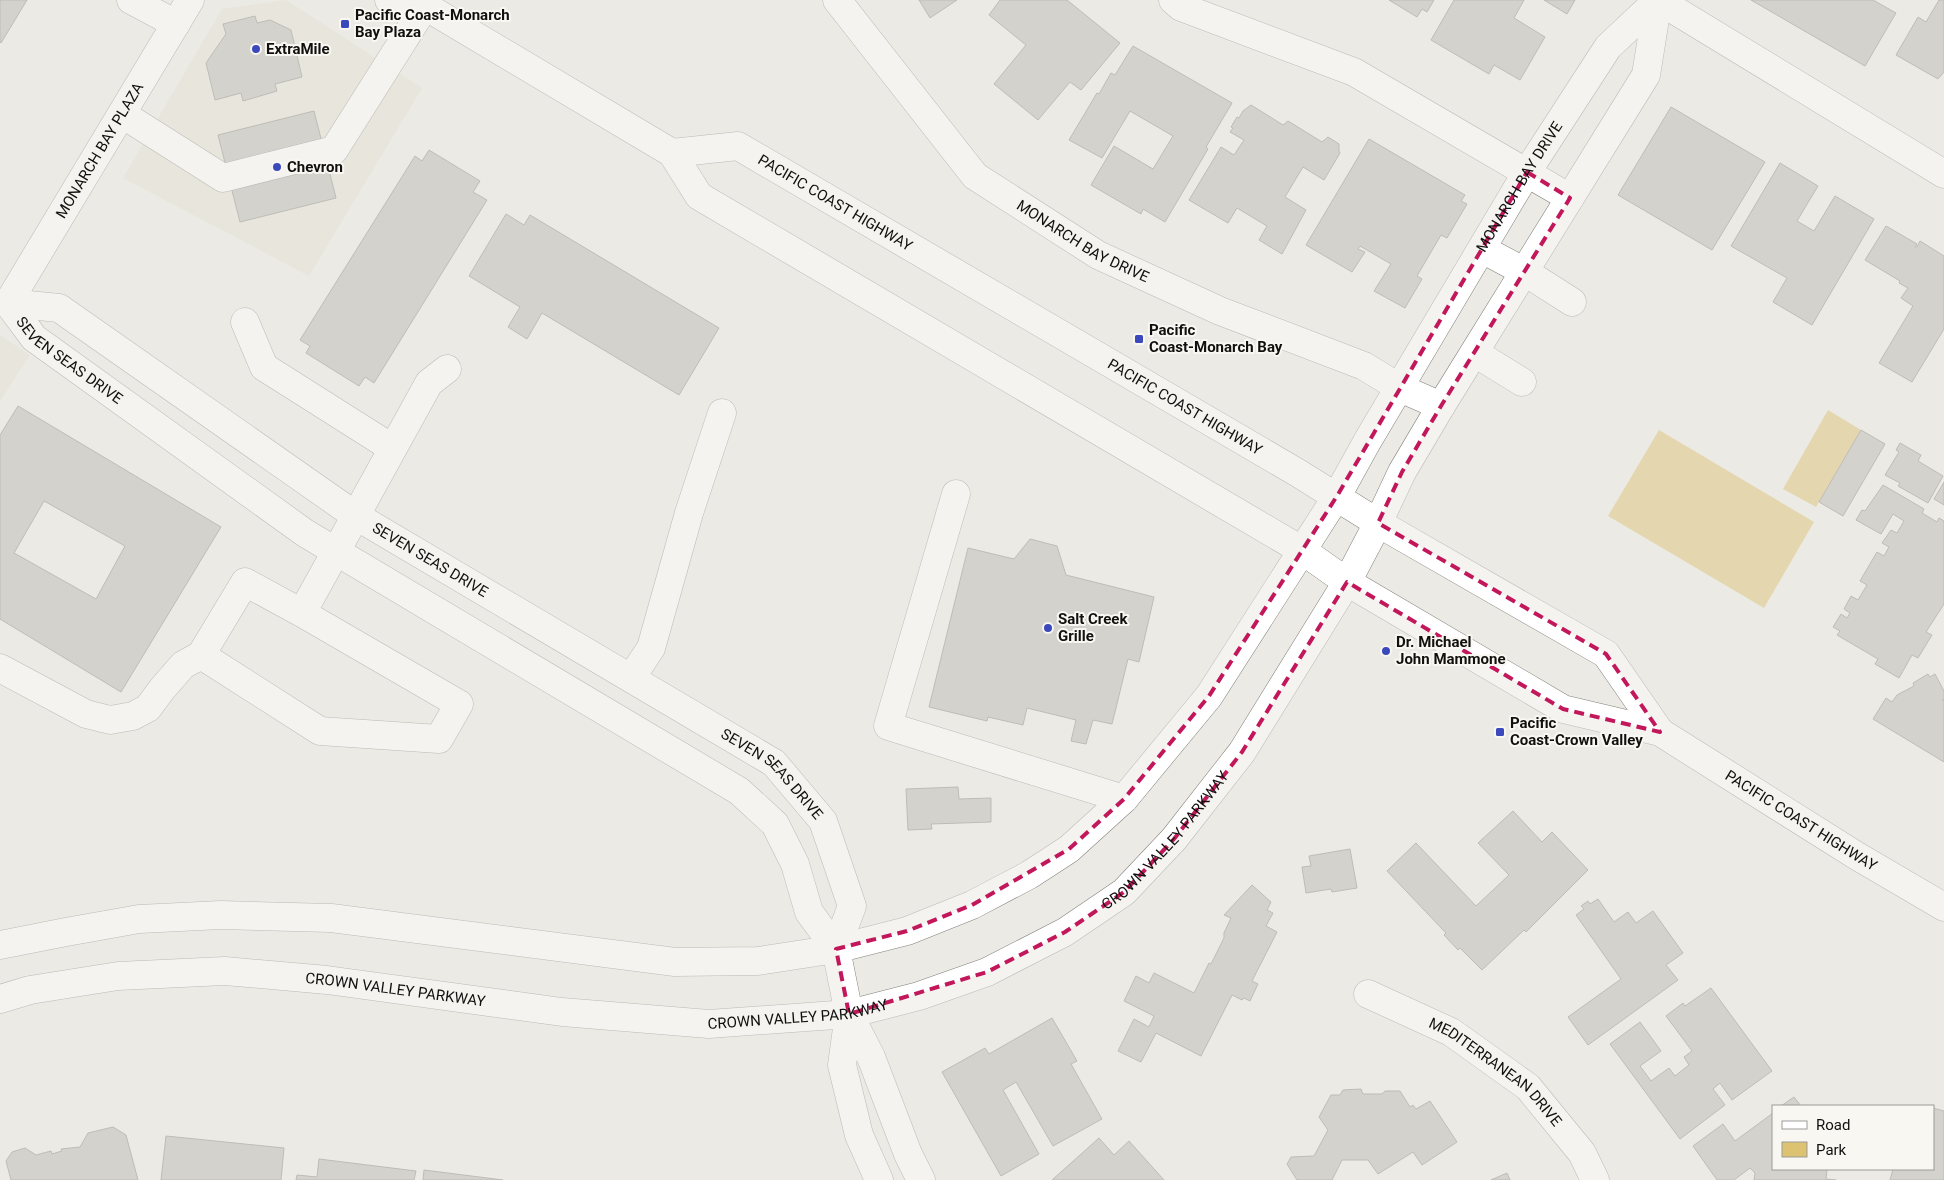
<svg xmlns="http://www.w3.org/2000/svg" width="1944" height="1180" font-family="Roboto,sans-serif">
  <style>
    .built { fill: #e3dfd2 }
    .green { fill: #dcc271 }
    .building { fill: #b9b7b2; stroke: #878580; fill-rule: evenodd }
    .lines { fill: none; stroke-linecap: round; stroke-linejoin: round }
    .minor-casing { stroke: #84827e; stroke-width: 29 }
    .major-casing { stroke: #84827e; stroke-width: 29 }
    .highway-casing { stroke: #84827e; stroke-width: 29 }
    .minor { stroke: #fff; stroke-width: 28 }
    .major { stroke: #fff; stroke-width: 28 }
    .highway { stroke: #fff; stroke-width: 28 }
    .marked { fill: none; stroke: #c2185b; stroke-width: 4; stroke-dasharray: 10 6; stroke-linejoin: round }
    .poi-dot { fill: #3b49bc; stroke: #f9f7f2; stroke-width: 2 }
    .labels { text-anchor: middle; stroke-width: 4; stroke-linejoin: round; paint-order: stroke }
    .poi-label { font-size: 15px; font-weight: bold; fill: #11100f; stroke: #f9f7f2; text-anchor: start }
    .street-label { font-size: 15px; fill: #11100f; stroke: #f9f7f2 }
  </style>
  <rect width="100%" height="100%" fill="#ebeae4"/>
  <!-- built -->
  <g class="built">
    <polygon points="286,0 422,88 309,276 123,178 222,9"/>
    <polygon points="0,335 30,355 0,401"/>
  </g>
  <!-- green -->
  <g class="green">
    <polygon points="1828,410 1861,430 1816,507 1783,489"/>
    <polygon points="1659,430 1814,522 1764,608 1608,516"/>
  </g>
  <!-- building -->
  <g class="building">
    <polygon points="0,0 27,0 1,43 0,42"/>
    <polygon points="919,0 957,0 930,18"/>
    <polygon points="1000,0 1067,0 1120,43 1081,90 1070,82 1038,120 994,84 1026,45 989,15"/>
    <polygon points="1389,0 1434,0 1427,12 1422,9 1417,17"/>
    <polygon points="1454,0 1524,0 1514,18 1545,37 1520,80 1494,65 1489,74 1431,40"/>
    <polygon points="1544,0 1575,0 1567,14"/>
    <polygon points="1751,0 1873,0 1896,13 1865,66"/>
    <polygon points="1939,0 1944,0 1944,72 1938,79 1896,55 1918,17 1926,22"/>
    <polygon points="255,16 257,23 270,20 291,30 302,77 275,84 277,91 243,101 241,93 215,100 206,63 226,34 223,24"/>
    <polygon points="1133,46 1232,103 1206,147 1208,149 1165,222 1143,209 1141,214 1091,185 1114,146 1153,169 1173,136 1130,111 1102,158 1069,140 1097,93 1099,94 1111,73 1115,75"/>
    <polygon points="1251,105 1283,125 1288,121 1322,142 1328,137 1339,144 1339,151 1340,153 1324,180 1303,167 1285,197 1306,210 1282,254 1259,240 1267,226 1237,208 1228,223 1189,200 1221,147 1234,155 1244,140 1230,132 1233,128 1231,127 1237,117 1239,118 1243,111"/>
    <polygon points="1671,107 1765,162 1712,250 1618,195"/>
    <polygon points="314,111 336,198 240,222 218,135"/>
    <polygon points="1369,139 1465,195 1461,201 1467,204 1447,238 1441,235 1417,276 1422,279 1405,308 1374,291 1391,264 1360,246 1358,249 1365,252 1352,272 1306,245"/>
    <polygon points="429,150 480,181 473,192 487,200 374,383 365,377 359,386 306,353 310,346 300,340 415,156 422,161"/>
    <polygon points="1780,163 1818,186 1797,221 1814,231 1835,196 1874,219 1812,325 1773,302 1787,278 1731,246"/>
    <polygon points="506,214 524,225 530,215 719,328 679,395 542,313 527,339 508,327 520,307 469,276"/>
    <polygon points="1886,226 1917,244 1915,247 1917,247 1920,241 1944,256 1944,329 1912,382 1879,363 1913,306 1901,298 1908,288 1899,283 1900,281 1865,260"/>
    <path d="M18,406L221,527L121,692L0,619V435ZM44,501L125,546L96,599L14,553Z"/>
    <polygon points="1861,430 1885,444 1843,516 1819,502"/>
    <polygon points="1900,443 1921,455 1918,461 1943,476 1928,503 1898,486 1900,483 1885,475 1899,452 1896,450"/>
    <polygon points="1944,482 1944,505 1934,499"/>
    <polygon points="1883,485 1924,509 1922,513 1937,522 1939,518 1944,521 1944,604 1926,632 1932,635 1918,658 1912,655 1899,678 1875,664 1878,659 1837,635 1840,631 1833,627 1841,614 1847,618 1850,613 1844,609 1851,596 1858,600 1867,585 1860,581 1877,552 1884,556 1889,547 1882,543 1891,530 1897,533 1904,521 1893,514 1881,534 1856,520 1862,510 1865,511"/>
    <polygon points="1030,539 1057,546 1066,575 1154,597 1139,662 1128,659 1112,724 1093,720 1086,744 1071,741 1076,720 1027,708 1023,725 988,717 987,721 929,707 968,548 1014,559"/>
    <polygon points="1928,674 1930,677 1935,674 1944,691 1944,699 1942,700 1944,701 1944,762 1873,719 1886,698 1892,702 1897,695 1914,686 1913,683"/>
    <polygon points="958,787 959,799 991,798 991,822 931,824 932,829 908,830 906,789"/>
    <polygon points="1513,811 1542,842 1552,832 1588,870 1526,932 1524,930 1482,970 1460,948 1458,950 1444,935 1446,933 1387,871 1416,843 1476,906 1509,875 1478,843"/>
    <polygon points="1350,849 1357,888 1332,892 1331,889 1306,893 1302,867 1311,866 1309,856"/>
    <polygon points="1252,885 1271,902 1267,910 1273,913 1266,926 1277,932 1252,981 1258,984 1250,1001 1244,998 1242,1000 1232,995 1201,1056 1156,1033 1141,1062 1118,1051 1134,1019 1149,1027 1154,1016 1124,1001 1136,976 1149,983 1154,973 1194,993 1209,963 1211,964 1224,938 1224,933 1231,918 1224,915"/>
    <polygon points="1598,899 1614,922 1628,912 1636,923 1653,911 1683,953 1666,965 1678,980 1588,1045 1568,1017 1621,979 1576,915 1584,909 1581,906 1588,901 1590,904"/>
    <polygon points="1711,988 1772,1071 1732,1100 1720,1083 1713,1089 1725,1105 1680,1139 1610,1044 1640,1022 1661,1051 1640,1066 1651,1081 1669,1068 1675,1076 1689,1065 1684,1057 1692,1051 1666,1016 1683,1003 1685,1006"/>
    <polygon points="1052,1018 1077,1061 1071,1064 1102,1119 1053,1146 1016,1082 1003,1090 1039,1154 1001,1176 942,1072 985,1048 989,1054"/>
    <polygon points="1361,1089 1363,1094 1382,1094 1385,1091 1400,1091 1410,1107 1413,1105 1416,1109 1430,1101 1457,1142 1422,1165 1413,1152 1378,1174 1368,1160 1342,1160 1332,1180 1297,1180 1287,1164 1291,1157 1314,1156 1328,1130 1319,1117 1331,1095 1340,1095 1343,1090"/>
    <polygon points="1794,1097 1801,1106 1781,1106"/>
    <polygon points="1933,1108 1944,1111 1944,1180 1890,1180 1893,1169 1933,1169"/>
    <polygon points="1773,1113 1773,1169 1827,1169 1826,1179 1836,1180 1754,1180 1755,1173 1750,1168 1734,1180 1717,1180 1693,1146 1723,1124 1735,1141"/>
    <polygon points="113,1127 126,1135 138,1180 11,1180 6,1161 12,1152 25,1148 36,1155 51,1151 52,1154 62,1151 61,1149 80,1147 88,1133"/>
    <polygon points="166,1136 284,1148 281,1180 161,1180"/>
    <polygon points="1099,1138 1114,1155 1129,1141 1164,1180 1052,1180"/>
    <polygon points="319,1159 416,1171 414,1180 296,1180 297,1175 317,1177"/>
    <polygon points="424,1170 503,1180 423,1180"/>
    <polygon points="1507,1173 1510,1180 1491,1180"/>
  </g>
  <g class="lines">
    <defs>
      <g id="minor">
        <polyline points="131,0 176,24"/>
        <path id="s1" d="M837,0L975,176L1098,255L1220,311L1364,366L1400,388L1441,406"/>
        <polyline points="1173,0 1181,7 1354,72 1570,198"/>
        <polyline points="1658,0 1944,174"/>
        <polyline points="122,114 223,178 334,150 425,6"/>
        <polyline points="1482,249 1525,272 1572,302"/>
        <path id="s2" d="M8,303L34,338L305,533L739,791L775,824L795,864L809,912L836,949L849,1014L871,1057L908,1154L921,1180"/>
        <path id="s3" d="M8,303L59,308L356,516L774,763L823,821L852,906L836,949"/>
        <path id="s4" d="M8,303L190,0"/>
        <polyline points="245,322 264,367 392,448"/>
        <polyline points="1475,353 1522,382"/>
        <polyline points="956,494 888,726 1124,799"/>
        <path id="s5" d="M1337,496L1368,440L1527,172L1608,47L1658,0"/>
        <polyline points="1378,523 1402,472 1441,406 1646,75 1658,0"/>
        <polyline points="201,655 245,582 302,613"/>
        <polyline points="0,668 86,714 110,720 133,716 148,708 162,689 183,665 201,655 320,731 439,739 459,704 302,613 429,383 447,369"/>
        <polyline points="631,678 651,648 689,513 722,413"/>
        <path id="s6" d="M1368,994L1451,1032L1528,1087L1582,1153L1595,1180"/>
        <polyline points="849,1014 842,1065 859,1135 879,1180"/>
      </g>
      <g id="major">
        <polyline points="0,945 66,932 139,919 221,915 331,918 675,962 758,961 836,949 907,931 972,905 1029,875 1069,849 1124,799 1209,696 1337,496"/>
        <path id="s7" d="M0,999L30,990L118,976L225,971L327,980L562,1012L709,1024L849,1014L919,996L987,972L1065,932L1124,892L1174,839L1242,752L1347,582L1378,523"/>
      </g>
      <g id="highway">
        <path id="s8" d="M389,0L425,6L672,153L699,196L1303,551L1347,582L1563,709L1660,732L1857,856L1944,907"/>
        <path id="s9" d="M672,153L738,146L1298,473L1378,523L1606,654L1660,732"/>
      </g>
    </defs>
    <!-- minor casing -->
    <use href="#minor" class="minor-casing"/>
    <!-- major casing -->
    <use href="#major" class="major-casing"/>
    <!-- highway casing -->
    <use href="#highway" class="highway-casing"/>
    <!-- minor -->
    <use href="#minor" class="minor"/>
    <!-- major -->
    <use href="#major" class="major"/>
    <!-- highway -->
    <use href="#highway" class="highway"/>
  </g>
  <!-- marked area -->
  <path d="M0 0H1944V1180H0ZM1527,172L1570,198L1441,406L1402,472L1378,523L1606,654L1660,732L1563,709L1347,582L1242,752L1174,839L1124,892L1065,932L987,972L849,1014L836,949L907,931L972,905L1069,849L1124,799L1209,696L1337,496Z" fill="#ebeae4" fill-opacity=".55" fill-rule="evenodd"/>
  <path class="marked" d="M1527,172L1570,198L1441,406L1402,472L1378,523L1606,654L1660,732L1563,709L1347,582L1242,752L1174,839L1124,892L1065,932L987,972L849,1014L836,949L907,931L972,905L1069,849L1124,799L1209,696L1337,496Z"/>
  <!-- markers -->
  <g class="poi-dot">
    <rect x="340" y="19" width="10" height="10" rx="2.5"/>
    <circle cx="256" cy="49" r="5"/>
    <circle cx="277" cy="167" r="5"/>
    <rect x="1134" y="334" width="10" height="10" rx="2.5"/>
    <circle cx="1048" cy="628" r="5"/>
    <circle cx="1386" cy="651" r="5"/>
    <rect x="1495" y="727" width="10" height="10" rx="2.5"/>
  </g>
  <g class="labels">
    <!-- poi labels -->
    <g class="poi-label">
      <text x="355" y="20">Pacific Coast-Monarch<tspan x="355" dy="17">Bay Plaza</tspan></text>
      <text x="266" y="54">ExtraMile</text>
      <text x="287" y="172">Chevron</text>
      <text x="1149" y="335">Pacific<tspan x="1149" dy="17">Coast-Monarch Bay</tspan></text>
      <text x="1058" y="624">Salt Creek<tspan x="1058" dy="17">Grille</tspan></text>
      <text x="1396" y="647">Dr. Michael<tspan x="1396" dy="17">John Mammone</tspan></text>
      <text x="1510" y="728">Pacific<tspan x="1510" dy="17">Coast-Crown Valley</tspan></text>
    </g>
    <!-- street labels -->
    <g class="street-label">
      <text dy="5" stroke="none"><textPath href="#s4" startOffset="178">MONARCH BAY PLAZA</textPath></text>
      <text dy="5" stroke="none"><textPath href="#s5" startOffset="359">MONARCH BAY DRIVE</textPath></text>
      <text dy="5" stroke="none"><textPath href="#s9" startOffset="179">PACIFIC COAST HIGHWAY</textPath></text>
      <text dy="5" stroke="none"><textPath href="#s1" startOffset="350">MONARCH BAY DRIVE</textPath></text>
      <text dy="5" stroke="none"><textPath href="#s2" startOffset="85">SEVEN SEAS DRIVE</textPath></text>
      <text dy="5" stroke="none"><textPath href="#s9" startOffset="584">PACIFIC COAST HIGHWAY</textPath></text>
      <text dy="5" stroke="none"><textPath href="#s3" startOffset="500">SEVEN SEAS DRIVE</textPath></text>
      <text dy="5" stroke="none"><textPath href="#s3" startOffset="905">SEVEN SEAS DRIVE</textPath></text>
      <text dy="5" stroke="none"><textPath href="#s8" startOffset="1646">PACIFIC COAST HIGHWAY</textPath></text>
      <text dy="5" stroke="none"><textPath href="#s7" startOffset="1224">CROWN VALLEY PARKWAY</textPath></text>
      <text dy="5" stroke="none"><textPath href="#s7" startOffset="399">CROWN VALLEY PARKWAY</textPath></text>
      <text dy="5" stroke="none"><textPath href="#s7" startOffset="804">CROWN VALLEY PARKWAY</textPath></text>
      <text dy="5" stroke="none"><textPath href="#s6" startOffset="151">MEDITERRANEAN DRIVE</textPath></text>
    </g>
  </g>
  <!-- legend -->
  <rect x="1772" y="1105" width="162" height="65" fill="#f9f7f2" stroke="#9c9b97"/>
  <rect x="1782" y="1121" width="25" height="8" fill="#ffffff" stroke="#9c9b97"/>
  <text x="1816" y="1130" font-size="15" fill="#11100f">Road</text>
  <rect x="1782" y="1142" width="25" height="15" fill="#dcc271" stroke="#9c9b97"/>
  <text x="1816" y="1155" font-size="15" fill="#11100f">Park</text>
</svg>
